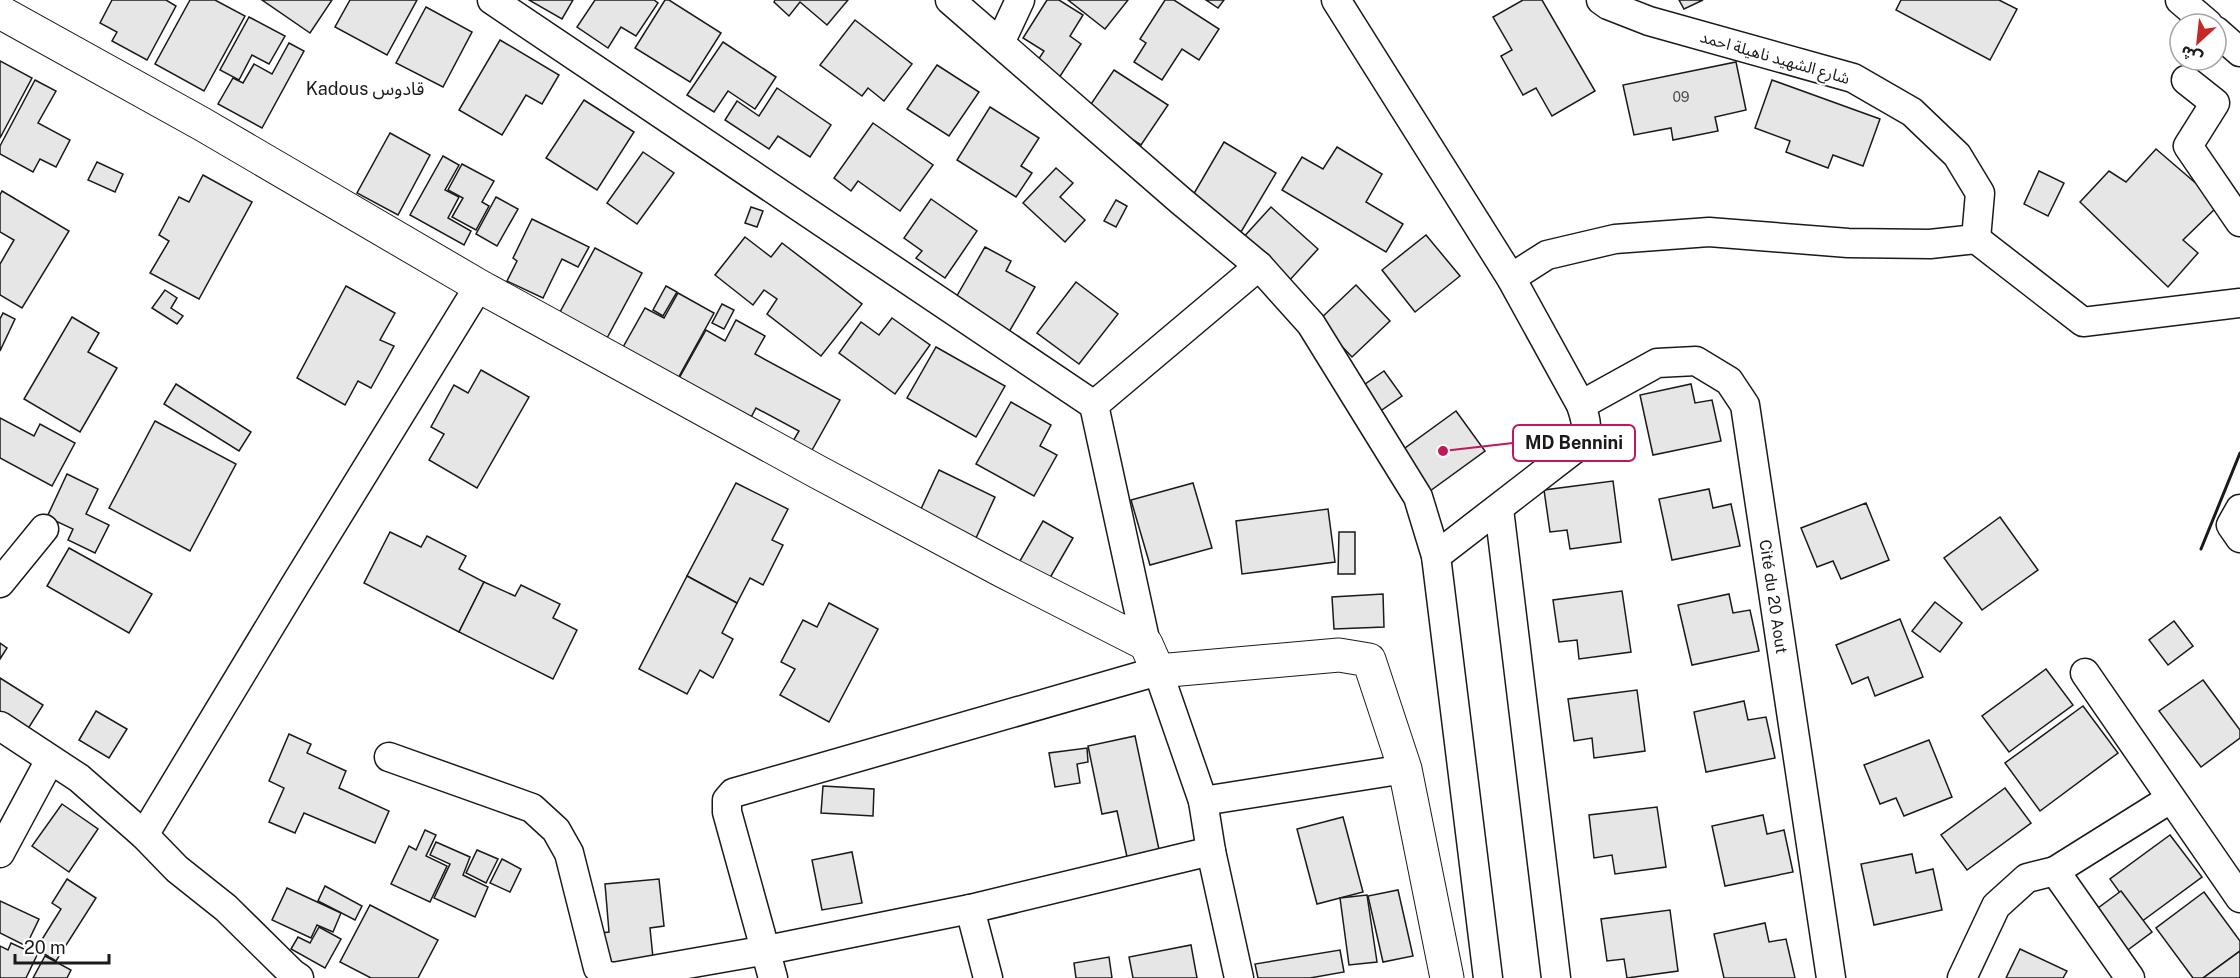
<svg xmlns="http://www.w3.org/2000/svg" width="2240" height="978" font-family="'Public Sans','Noto Sans Arabic',sans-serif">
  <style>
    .building { fill: #e6e6e6; stroke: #1a1a1a; stroke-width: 1.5 }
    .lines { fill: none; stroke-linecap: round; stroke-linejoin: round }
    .street-casing { stroke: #1a1a1a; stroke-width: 31 }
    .secondary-casing { stroke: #1a1a1a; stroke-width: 35 }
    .street { stroke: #fff; stroke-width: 28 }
    .secondary { stroke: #fff; stroke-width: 33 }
    .wall { stroke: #1a1a1a; stroke-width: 3 }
    .labels { text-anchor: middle; stroke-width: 4.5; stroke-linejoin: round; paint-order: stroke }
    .number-label { font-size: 14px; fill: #4d4d4d }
    .street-label { font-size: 16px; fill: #1a1a1a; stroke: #fff }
    .neighbourhood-label { font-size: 18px; fill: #1a1a1a; stroke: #fff }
    .leader { fill: none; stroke: #c2185b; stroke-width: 2 }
    .callout-dot { fill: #c2185b; stroke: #fff; stroke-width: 2 }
    .callout { fill: #fff; stroke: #c2185b; stroke-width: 2 }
    .callout-label { font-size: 18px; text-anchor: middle; font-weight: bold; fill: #1a1a1a }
  </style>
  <rect width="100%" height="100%" fill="#fff"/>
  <!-- building -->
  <g class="building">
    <polygon points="112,0 166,0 176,6 147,60 112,41 117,32 100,23"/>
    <polygon points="190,0 215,0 245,16 204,91 155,64"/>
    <polygon points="262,0 332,0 310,33"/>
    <polygon points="350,0 417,0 387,55 335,27"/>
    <polygon points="529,0 573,0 562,19"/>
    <polygon points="595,0 654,0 658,3 636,36 621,27 608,48 577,27"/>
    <polygon points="665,0 669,0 721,33 690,82 635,48"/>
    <polygon points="775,0 848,0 827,25 800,2 789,16 774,2"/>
    <polygon points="1047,0 1059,0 1083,15 1070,36 1081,44 1057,81 1034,66 1044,51 1023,38"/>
    <polygon points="1068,0 1128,0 1105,29"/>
    <polygon points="1165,0 1174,0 1219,29 1199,60 1182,49 1162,80 1134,62 1146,43 1140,39"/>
    <polygon points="1206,0 1224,0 1218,8"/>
    <polygon points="1523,0 1542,0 1595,91 1552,116 1536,88 1523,95 1501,56 1512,50 1493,17"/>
    <polygon points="1679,0 1703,0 1684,9"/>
    <polygon points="1901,0 1999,0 2017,9 1990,60 1896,10"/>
    <polygon points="426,7 472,32 443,87 396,63"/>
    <polygon points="249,17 285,36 269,64 252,55 239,80 220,70"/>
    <polygon points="855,20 912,64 884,101 868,88 862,96 820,65"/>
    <polygon points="500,40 559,75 542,104 526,95 502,135 459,110"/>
    <polygon points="723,42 776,77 755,109 728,91 714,112 687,95"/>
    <polygon points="289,43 304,51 262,128 218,104 233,78 243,83 254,64 272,74"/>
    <polygon points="0,61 32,78 0,138"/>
    <polygon points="1736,62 1746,110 1715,117 1718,131 1673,140 1671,128 1634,135 1623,85"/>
    <polygon points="937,65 979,92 949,136 907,109"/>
    <polygon points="1114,70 1168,105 1141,145 1087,110"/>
    <polygon points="35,80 56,91 38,123 70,140 56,167 40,159 33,172 0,154 0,146"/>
    <polygon points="1772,80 1880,119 1863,166 1833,155 1828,168 1786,152 1790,141 1755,128"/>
    <polygon points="777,88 831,125 810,157 778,136 769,149 725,120 737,101 759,116"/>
    <polygon points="584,100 634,132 597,190 546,158"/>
    <polygon points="990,107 1039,138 1021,166 1032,173 1016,197 957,160"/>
    <polygon points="873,123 933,165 900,211 858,181 851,191 834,178"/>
    <polygon points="390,133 430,155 398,215 357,193"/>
    <polygon points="1224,142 1276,173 1241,232 1189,202"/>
    <polygon points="1337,147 1382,174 1366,202 1403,224 1386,252 1282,190 1302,157 1323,169"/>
    <polygon points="2156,149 2220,204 2183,240 2198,253 2168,287 2080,202 2109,171 2126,182"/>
    <polygon points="643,152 674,173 637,224 607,203"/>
    <polygon points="443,156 459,165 445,190 459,197 448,218 471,231 464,245 410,215"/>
    <polygon points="97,162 123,174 115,192 88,180"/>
    <polygon points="462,164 494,181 482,202 489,206 476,230 452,217 463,198 448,190"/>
    <polygon points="1056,168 1073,183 1060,197 1085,220 1065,242 1023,203"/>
    <polygon points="2039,171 2064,183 2048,216 2024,204"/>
    <polygon points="203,175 252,202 199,299 150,273 169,241 159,235 179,197 189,202"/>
    <polygon points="2,191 69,231 22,308 0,295 0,264 14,240 0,232 0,195"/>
    <polygon points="496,197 518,209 497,246 476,234"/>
    <polygon points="931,199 977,231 945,278 916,258 922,251 904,238"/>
    <polygon points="1116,200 1127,206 1116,227 1104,221"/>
    <polygon points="751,207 763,211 757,227 745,223"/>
    <polygon points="1271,207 1318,249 1288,282 1241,240"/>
    <polygon points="532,219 589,247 578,267 562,259 543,298 507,281 517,261 513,258"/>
    <polygon points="1426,235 1460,276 1415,312 1382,270"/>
    <polygon points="745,237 771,257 782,243 862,304 821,356 767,314 777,299 764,290 753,305 715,275"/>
    <polygon points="985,247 1011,261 1006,271 1035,287 1009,332 954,301"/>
    <polygon points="595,248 642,273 607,338 560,312"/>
    <polygon points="1076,282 1118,314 1079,364 1037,333"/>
    <polygon points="1356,285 1390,321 1352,357 1318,321"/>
    <polygon points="346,286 395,313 380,340 394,346 371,388 358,381 345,405 297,378"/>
    <polygon points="666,286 677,292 663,316 653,310"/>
    <polygon points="165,290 177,298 171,308 183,316 177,324 152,308"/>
    <polygon points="678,293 714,313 677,380 622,349 645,308 664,318"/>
    <polygon points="722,304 734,310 724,329 712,323"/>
    <polygon points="3,313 15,319 0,351 0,319"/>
    <polygon points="72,317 99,333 88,352 117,368 80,432 24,399"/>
    <polygon points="892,318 930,345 895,394 839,353 861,322 879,335"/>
    <polygon points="736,320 765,336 755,354 840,400 807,459 789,448 799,431 756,408 749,421 677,382 706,330 725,341"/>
    <polygon points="936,347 1005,386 976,437 907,398"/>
    <polygon points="481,370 529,397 477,488 429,460 444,434 431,427 454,385 468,393"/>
    <polygon points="1384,371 1402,396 1376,414 1358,389"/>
    <polygon points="176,384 251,432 239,451 164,404"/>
    <polygon points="1691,384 1695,403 1712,400 1721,441 1653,455 1640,395"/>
    <polygon points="1011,402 1051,425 1040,446 1057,455 1034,496 976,464"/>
    <polygon points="1456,411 1485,451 1430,491 1401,451"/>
    <polygon points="0,418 34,436 40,424 75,443 52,486 0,458"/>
    <polygon points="155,421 236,464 190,551 109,508"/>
    <polygon points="939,470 995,497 976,538 920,511"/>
    <polygon points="67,474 98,489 86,514 109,525 95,553 68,540 73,529 47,517"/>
    <polygon points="1613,481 1621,542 1570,549 1567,530 1550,532 1544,490"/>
    <polygon points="736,483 788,509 772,540 783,545 763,585 750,578 737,603 687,576"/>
    <polygon points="1193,483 1212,548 1150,565 1131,500"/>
    <polygon points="1709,489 1713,508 1731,504 1740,546 1672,560 1659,499"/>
    <polygon points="1866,503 1889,560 1841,579 1833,561 1817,567 1801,528"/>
    <polygon points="1328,509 1335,562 1242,574 1236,521"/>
    <polygon points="2000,517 2038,570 1982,610 1944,558"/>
    <polygon points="1043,521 1073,538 1047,583 1017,566"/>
    <polygon points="390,532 421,547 427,536 466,556 459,569 484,582 459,632 364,583"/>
    <polygon points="1339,532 1355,532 1355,574 1338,574"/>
    <polygon points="69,548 152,594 129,633 47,586"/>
    <polygon points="687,576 737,603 722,633 733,639 713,678 700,670 687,694 639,669"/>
    <polygon points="484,582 515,596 521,585 560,604 553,618 577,630 553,679 459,632"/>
    <polygon points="1622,591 1631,652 1579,659 1577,640 1559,642 1553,600"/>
    <polygon points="1383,594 1384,627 1334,629 1332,597"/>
    <polygon points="1729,594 1733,613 1750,610 1759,651 1692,665 1678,605"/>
    <polygon points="1935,602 1962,623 1940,652 1912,631"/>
    <polygon points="829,603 878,629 829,722 780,695 795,669 781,662 803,620 817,627"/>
    <polygon points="1900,619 1923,677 1875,696 1868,677 1852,684 1836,645"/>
    <polygon points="2174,621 2193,646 2168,665 2149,640"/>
    <polygon points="0,643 7,648 0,659"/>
    <polygon points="2046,669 2073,705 2009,752 1982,716"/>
    <polygon points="0,678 43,705 26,732 0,716"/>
    <polygon points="2203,680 2240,730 2240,738 2201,767 2159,711"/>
    <polygon points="1637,690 1645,751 1594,758 1592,738 1574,741 1568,699"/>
    <polygon points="1744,701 1748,720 1766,717 1775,758 1706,772 1694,712"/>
    <polygon points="2083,706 2118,753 2040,811 2005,763"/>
    <polygon points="96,711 127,729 109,758 79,740"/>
    <polygon points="289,734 311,744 307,753 346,771 339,788 389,811 375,843 304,813 295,833 269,822 284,788 269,781"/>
    <polygon points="1135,736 1161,859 1129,866 1117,811 1102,814 1088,746"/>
    <polygon points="1929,740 1952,797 1904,816 1896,798 1880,804 1864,765"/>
    <polygon points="1087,748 1088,762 1077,764 1080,783 1055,787 1049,753"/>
    <polygon points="823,786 874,789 873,816 821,813"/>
    <polygon points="2005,788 2031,823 1967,870 1941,835"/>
    <polygon points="62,804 98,829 69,872 32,846"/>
    <polygon points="1657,807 1666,867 1615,874 1612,855 1594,858 1589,815"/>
    <polygon points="1763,815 1767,834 1784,830 1793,872 1725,886 1712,826"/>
    <polygon points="1343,817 1363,892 1317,904 1297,829"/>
    <polygon points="425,830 436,835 426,856 447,866 430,902 391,884 409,846 416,850"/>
    <polygon points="2170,835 2202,877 2141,922 2110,879"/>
    <polygon points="436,842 470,857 463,875 488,887 475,917 434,898 450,864 430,855"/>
    <polygon points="477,850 498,859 486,883 466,873"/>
    <polygon points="852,852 862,903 822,910 812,860"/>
    <polygon points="1912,854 1916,873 1933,869 1942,910 1874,925 1861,864"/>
    <polygon points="502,859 521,869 510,892 490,883"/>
    <polygon points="67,879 96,898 56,961 36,949 61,909 52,903"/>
    <polygon points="659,879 664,926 650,928 654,968 605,972 601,933 609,932 605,884"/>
    <polygon points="325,886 362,906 355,920 318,901"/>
    <polygon points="287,888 341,913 333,932 317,925 311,938 272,920"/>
    <polygon points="1398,890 1413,956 1383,962 1368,896"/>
    <polygon points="2121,891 2152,932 2121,955 2090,914"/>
    <polygon points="2204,892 2240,941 2240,951 2203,978 2193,978 2156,928"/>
    <polygon points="1367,895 1377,962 1349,965 1340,898"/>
    <polygon points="0,901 39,919 26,946 0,933"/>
    <polygon points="370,905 438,940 418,978 371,978 340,962"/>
    <polygon points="1670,910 1678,971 1627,978 1624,959 1607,961 1601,919"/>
    <polygon points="1765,923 1769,942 1786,939 1795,978 1724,978 1714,934"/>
    <polygon points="319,927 341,939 325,968 291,949 298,937 310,943"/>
    <polygon points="11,943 37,955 26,978 0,978 0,946 8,950"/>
    <polygon points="1191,945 1197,978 1133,978 1129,957"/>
    <polygon points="2020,949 2067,971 2063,978 2006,978"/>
    <polygon points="1340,950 1344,972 1310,978 1258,978 1255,964"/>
    <polygon points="2240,951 2240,978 2203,978"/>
    <polygon points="45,956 71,970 67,978 33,978"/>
    <polygon points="1109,957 1112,978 1076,978 1074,963"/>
  </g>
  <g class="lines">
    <defs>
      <g id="street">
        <polyline points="492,0 1094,405 1146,644"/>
        <polyline points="950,0 1181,201 1259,266 1311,324 1418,497 1436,556 1488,978"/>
        <path d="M1336,0L1511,278L1581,405C1586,420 1589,429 1581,444L1436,556"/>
        <polyline points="2180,0 2208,24"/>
        <polyline points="2216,31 2240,52"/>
        <polyline points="1000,43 1020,0"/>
        <polyline points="2186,80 2215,103 2188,146 2240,222"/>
        <polyline points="1976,239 2083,322 2240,303"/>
        <polyline points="1511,278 1547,255 1615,239 1709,232 1848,243 1930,244 1976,239 1980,193 1957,155 1912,112 1853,78 1649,21 1608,5 1601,0"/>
        <polyline points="1094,405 1259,266"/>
        <path id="s1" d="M1581,405L1657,363L1696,361L1729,381L1745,405L1831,978"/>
        <polyline points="1499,509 1556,978"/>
        <polyline points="2240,509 2231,525 2240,538"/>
        <polyline points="0,583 44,529"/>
        <polyline points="2085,673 2240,898"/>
        <polyline points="0,726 79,778 144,835 177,869 226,908 293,974 299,978"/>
        <polyline points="389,757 532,808 556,830 569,853 598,968 604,975 613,977 767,950 970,909 1211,851"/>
        <polyline points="1203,801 1405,769"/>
        <polyline points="144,835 295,585 479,286"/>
        <polyline points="0,853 50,760"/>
        <polyline points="2055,871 2170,799"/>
        <polyline points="970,909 988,978"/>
        <polyline points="773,978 727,812 727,800 733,793 1158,671 1203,801 1211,851 1239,978"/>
        <polyline points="1962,978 1996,906 2027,878 2055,871 2130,978"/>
      </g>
      <polyline id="secondary" points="0,12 202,124 479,286 816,471 1003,571 1146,644 1158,671 1339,655 1369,660 1405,769 1447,978"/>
    </defs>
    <!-- street casing -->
    <use href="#street" class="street-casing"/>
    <!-- secondary casing -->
    <use href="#secondary" class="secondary-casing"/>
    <!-- street -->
    <use href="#street" class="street"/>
    <!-- secondary -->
    <use href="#secondary" class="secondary"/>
    <!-- wall -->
    <polyline class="wall" points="2201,549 2240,453"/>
  </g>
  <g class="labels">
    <!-- number labels -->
    <g class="number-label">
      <text x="1681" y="102">09</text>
    </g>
    <!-- street labels -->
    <g class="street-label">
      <text transform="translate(1775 57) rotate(16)" y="6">شارع الشهيد ناهيلة احمد</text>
      <text dy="6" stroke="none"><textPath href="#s1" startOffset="387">Cité du 20 Aout</textPath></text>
    </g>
    <!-- neighbourhood labels -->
    <g class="neighbourhood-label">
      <text x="365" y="95">Kadous قادوس</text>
    </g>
  </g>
  <!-- callouts -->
  <path class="leader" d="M1443 451L1513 443"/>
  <circle class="callout-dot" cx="1443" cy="451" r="6"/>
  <rect class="callout" x="1513" y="425" width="122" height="36" rx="6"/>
  <g class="callout-label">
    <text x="1574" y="449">MD Bennini</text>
  </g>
  <!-- north arrow -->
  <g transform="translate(2198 42) rotate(207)"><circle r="28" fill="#ffffff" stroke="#a3a3a3" stroke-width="1.5"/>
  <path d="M0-4.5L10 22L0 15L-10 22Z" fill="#c62828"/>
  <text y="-9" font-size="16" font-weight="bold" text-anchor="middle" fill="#1a1a1a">ش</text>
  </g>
  <!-- scale -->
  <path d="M15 954v9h94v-9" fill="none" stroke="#1a1a1a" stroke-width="3"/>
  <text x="24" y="954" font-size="18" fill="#1a1a1a" stroke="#ffffff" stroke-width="4.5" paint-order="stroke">20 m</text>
</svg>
